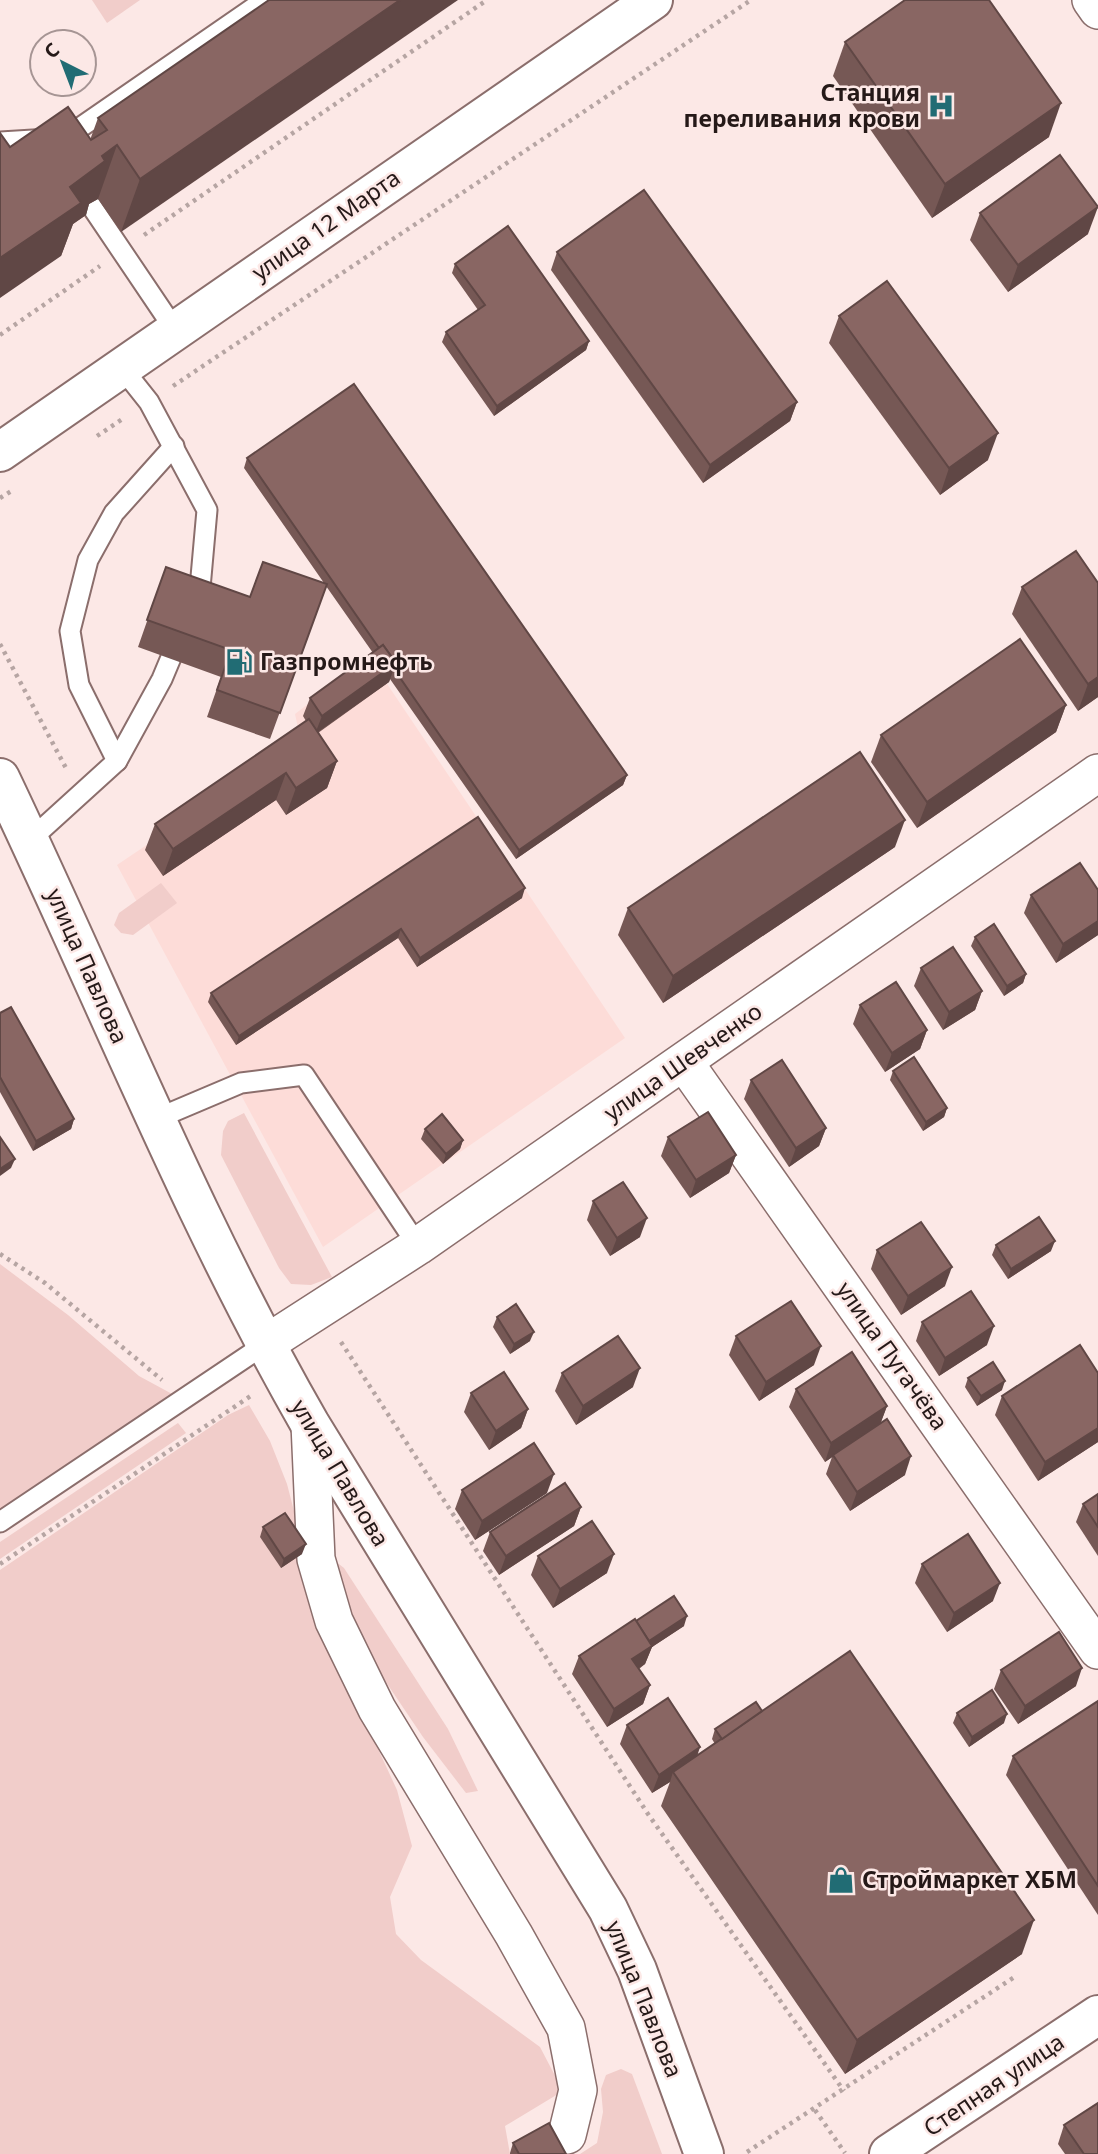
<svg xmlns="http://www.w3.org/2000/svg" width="1098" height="2154" font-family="'Noto Sans',sans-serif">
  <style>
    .built { fill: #fddcd8 }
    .green { fill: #f1cdca }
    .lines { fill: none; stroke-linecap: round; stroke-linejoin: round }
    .lane-casing { stroke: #8b6e6c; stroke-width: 23 }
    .street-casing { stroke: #8b6e6c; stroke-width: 40 }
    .secondary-casing { stroke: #8b6e6c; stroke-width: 42 }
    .path { stroke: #b6a5a3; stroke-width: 4.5; stroke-dasharray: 3.5 5; stroke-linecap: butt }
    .lane { stroke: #fff; stroke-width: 19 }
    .street { stroke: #fff; stroke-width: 37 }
    .secondary { stroke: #fff; stroke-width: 38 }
    .wall { fill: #765855 }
    .shaded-wall { fill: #604745 }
    .building { fill: #896663; stroke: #604745; stroke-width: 2 }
    .labels { text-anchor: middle; stroke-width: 5; stroke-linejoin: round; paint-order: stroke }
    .poi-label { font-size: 23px; font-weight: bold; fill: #251918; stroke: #fce8e6; text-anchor: start }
    .street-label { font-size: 23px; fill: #251918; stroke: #fce8e6 }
  </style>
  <rect width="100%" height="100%" fill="#fce8e6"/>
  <!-- built -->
  <polygon class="built" points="369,657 625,1038 323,1247 117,865 301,741 295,714"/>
  <!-- green -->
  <g class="green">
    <polygon points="92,0 140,0 107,23"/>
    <polygon points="161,883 177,903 133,935 121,933 114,925 119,913"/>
    <polygon points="244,1113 332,1277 311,1285 291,1284 279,1268 221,1155 223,1131 228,1121"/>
    <polygon points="0,1264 68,1315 139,1376 174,1395 0,1512"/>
    <polygon points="249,1405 270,1441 287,1484 317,1600 355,1699 397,1790 412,1846 390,1897 396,1934 421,1960 540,2047 563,2091 505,2126 510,2154 0,2154 0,1570 228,1415"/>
    <polygon points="178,1423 186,1433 0,1559 0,1542"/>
    <polygon points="331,1558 344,1568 448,1729 478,1791 466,1793 423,1737 367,1654 338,1602"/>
    <polygon points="621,2069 632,2074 662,2154 580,2154 597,2143 603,2112 601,2089 606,2075"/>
  </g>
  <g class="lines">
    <defs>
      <g id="lane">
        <polyline points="0,142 65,138 265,0"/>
        <polyline points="90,204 175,330"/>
        <polyline points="122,368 149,402 207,510 200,588 193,605"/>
        <polyline points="117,761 79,685 70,631 88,560 114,513 174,446"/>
        <polyline points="30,840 117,761 162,679 180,636"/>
        <polyline points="156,1119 241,1083 304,1075 418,1246"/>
        <polyline points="0,1522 264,1345"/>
      </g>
      <g id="street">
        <polyline points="1091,0 1098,10"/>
        <polyline points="684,1062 1098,1650"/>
        <polyline points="264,1345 418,1246 1098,773"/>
        <polyline points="310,1424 316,1559 334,1621 377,1709 514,1935 566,2028 578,2090 567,2135"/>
      </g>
      <g id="secondary">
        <polyline points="0,452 653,0"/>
        <path d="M0,778C103,993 191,1217 310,1424L608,1909L637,1970L704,2154"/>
        <polyline points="889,2154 1098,2015"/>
      </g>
    </defs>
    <!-- lane casing -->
    <use href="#lane" class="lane-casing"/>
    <!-- street casing -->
    <use href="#street" class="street-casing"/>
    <!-- secondary casing -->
    <use href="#secondary" class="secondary-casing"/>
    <!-- path -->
    <g class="path">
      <polyline points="144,235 487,0"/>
      <polyline points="0,335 100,266"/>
      <polyline points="173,386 751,0"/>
      <polyline points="97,436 124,418"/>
      <polyline points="0,498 13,490"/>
      <polyline points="0,644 67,770"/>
      <polyline points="0,1254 45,1283 162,1380"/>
      <polyline points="341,1342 648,1814 844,2091"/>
      <polyline points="0,1564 252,1395"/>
      <polyline points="815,2110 845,2153"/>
      <polyline points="747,2152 1016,1976"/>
    </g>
    <!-- lane -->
    <use href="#lane" class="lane"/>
    <!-- street -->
    <use href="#street" class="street"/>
    <!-- secondary -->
    <use href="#secondary" class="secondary"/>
  </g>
  <!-- wall -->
  <g class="wall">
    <polygon points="269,0 121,232 98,199 89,204 86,215 73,224 61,256 10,147 90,140 98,118"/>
    <polygon points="845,42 1049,137 932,218 833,76"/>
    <polygon points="980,213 1088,234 1008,292 970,240"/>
    <polygon points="557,252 797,402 790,421 703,483 551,270"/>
    <polygon points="455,264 589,341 586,350 494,416 442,342 446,332 478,310 452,273"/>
    <polygon points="839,316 988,460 940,495 829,343"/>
    <polygon points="247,458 627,775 623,785 516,859 390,679 389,682 318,733 337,761 327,788 286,815 276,800 163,876 145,850 155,824 306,721 303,716 310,698 373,653 326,586 270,739 207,717 221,677 138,647 166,567 250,597 324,583 244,468"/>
    <polygon points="1098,583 1098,697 1078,711 1012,614 1022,587"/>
    <polygon points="1066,705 1056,732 917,828 871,762 881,735"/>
    <polygon points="478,817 522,898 417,967 398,938 236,1045 208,1002 211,993"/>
    <polygon points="895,847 663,1003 618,935 628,908"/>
    <polygon points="1098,890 1098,935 1056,963 1024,913 1031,895"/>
    <polygon points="975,937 1026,974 1023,983 1004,996 971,946"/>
    <polygon points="921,968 982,991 975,1010 943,1030 914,986"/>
    <polygon points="860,1005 927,1030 920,1049 885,1072 853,1024"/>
    <polygon points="0,1013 74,1119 71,1129 33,1151 0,1092"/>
    <polygon points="893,1071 947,1108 944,1117 923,1131 890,1080"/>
    <polygon points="751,1080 826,1128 819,1146 789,1167 744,1099"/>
    <polygon points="425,1129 463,1140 460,1149 443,1164 421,1139"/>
    <polygon points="668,1137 736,1155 729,1173 690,1198 661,1156"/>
    <polygon points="593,1201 640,1237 610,1256 587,1220"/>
    <polygon points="996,1245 1051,1251 1008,1279 992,1255"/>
    <polygon points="877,1250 945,1286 901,1315 871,1269"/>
    <polygon points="497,1317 530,1341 510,1354 493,1327"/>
    <polygon points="922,1322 987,1345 939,1376 916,1341"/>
    <polygon points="736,1336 814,1365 759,1401 729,1355"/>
    <polygon points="562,1373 633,1387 576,1425 555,1391"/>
    <polygon points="1098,1373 1098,1442 1038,1481 995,1415 1002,1396"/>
    <polygon points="968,1378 1002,1390 977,1406 965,1387"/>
    <polygon points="796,1389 887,1406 880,1424 905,1475 850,1511 826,1474 832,1457 825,1462 789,1407"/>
    <polygon points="471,1393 528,1409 521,1428 489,1450 464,1412"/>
    <polygon points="462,1490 547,1493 475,1540 455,1509"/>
    <polygon points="1098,1494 1098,1556 1076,1522 1083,1504"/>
    <polygon points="581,1507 574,1526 499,1575 483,1551 490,1532"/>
    <polygon points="263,1527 302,1554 281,1568 260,1537"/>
    <polygon points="538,1556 607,1573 553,1608 531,1575"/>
    <polygon points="922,1564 993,1601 947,1632 915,1583"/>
    <polygon points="636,1621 684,1626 652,1647 645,1664 639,1669 650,1685 643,1704 607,1727 572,1674 579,1656"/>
    <polygon points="1001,1670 1076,1686 1018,1724 994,1689"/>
    <polygon points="1098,1701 1098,1915 1006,1775 1013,1756"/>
    <polygon points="762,1711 1022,1954 845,2074 661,1806 670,1782 652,1793 620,1744 627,1725 697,1756 715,1744 712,1739 715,1729"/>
    <polygon points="957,1713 1004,1723 969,1747 953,1723"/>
    <polygon points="1064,2125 1098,2154 1065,2154 1058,2144"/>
    <polygon points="513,2143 566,2154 510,2154 510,2153"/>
  </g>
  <!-- shaded-wall -->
  <g class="shaded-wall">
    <polygon points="400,0 458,0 121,232 140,179"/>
    <polygon points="1061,103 1049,137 932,218 945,184"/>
    <polygon points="117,145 98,199 89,204 86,215 73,224 61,256 0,298 0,258 70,187 102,156"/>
    <polygon points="1098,207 1088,234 1008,292 1018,265"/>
    <polygon points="589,341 586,350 494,416 497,406"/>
    <polygon points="797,402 790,421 703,483 710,465"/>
    <polygon points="998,433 988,460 940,495 949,468"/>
    <polygon points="396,663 389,682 315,734 322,716"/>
    <polygon points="1098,677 1098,697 1078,711 1088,684"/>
    <polygon points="1066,705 1056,732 917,828 927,802"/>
    <polygon points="337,761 327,788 286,815 296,788"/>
    <polygon points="286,773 276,800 163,876 173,849"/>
    <polygon points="627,775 623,785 516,859 519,850"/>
    <polygon points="905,820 895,847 663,1003 673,976"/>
    <polygon points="525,888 522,898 417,967 420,958"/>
    <polygon points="1098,921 1098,935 1056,963 1063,944"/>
    <polygon points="401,929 398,938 236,1045 239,1036"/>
    <polygon points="1026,974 1023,983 1004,996 1007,986"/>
    <polygon points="982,991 975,1010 943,1030 949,1012"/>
    <polygon points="927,1030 920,1049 885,1072 892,1053"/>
    <polygon points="947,1108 944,1117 923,1131 926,1122"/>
    <polygon points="74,1119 71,1129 33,1151 36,1141"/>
    <polygon points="826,1128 819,1146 789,1167 796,1148"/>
    <polygon points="463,1140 460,1149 443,1164 446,1154"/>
    <polygon points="736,1155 729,1173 690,1198 696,1180"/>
    <polygon points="15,1159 11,1168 0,1176 0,1169"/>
    <polygon points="647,1218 640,1237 610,1256 617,1238"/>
    <polygon points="1055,1241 1051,1251 1008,1279 1011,1269"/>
    <polygon points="952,1267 945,1286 901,1315 908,1296"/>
    <polygon points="994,1326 987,1345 939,1376 945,1358"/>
    <polygon points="534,1332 530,1341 510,1354 514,1344"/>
    <polygon points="821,1346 814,1365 759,1401 766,1382"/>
    <polygon points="640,1368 633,1387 576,1425 583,1406"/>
    <polygon points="1005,1381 1002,1390 977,1406 981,1396"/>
    <polygon points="887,1406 880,1425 825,1462 831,1443"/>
    <polygon points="528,1409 521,1428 489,1450 496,1431"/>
    <polygon points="1098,1428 1098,1442 1038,1481 1045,1462"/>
    <polygon points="911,1456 905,1475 850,1511 857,1492"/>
    <polygon points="554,1474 547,1493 475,1540 482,1521"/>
    <polygon points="581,1507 574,1526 499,1575 506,1556"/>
    <polygon points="306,1544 302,1554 281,1568 284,1559"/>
    <polygon points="614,1554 607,1573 553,1608 560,1589"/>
    <polygon points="1000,1583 993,1601 947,1632 954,1613"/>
    <polygon points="687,1616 684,1626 652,1647 645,1664 625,1677 632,1659 649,1641"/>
    <polygon points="1082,1668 1076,1686 1018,1724 1025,1706"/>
    <polygon points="650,1685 643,1704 607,1727 614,1709"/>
    <polygon points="1007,1714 1004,1723 969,1747 972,1737"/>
    <polygon points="700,1747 694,1766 673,1772 670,1782 652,1793 659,1775"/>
    <polygon points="1034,1920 1022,1954 845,2074 857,2040"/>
  </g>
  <!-- building -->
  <g class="building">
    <polygon points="269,0 400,0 140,179 117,145 102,156 105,161 70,187 81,203 0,258 0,133 10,147 68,107 91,140 107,130 98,118"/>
    <polygon points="905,0 989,0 1061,103 945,184 845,42"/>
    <polygon points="1060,155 1098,207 1018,265 980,213"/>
    <polygon points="644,190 797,402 710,465 557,252"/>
    <polygon points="508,226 589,341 497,406 446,332 485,305 455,264"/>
    <polygon points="887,281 998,433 949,468 839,316"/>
    <polygon points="354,384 627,775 519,850 394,669 396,663 383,645 379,648 247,458"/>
    <polygon points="1076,551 1098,583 1098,677 1088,684 1022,587"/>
    <polygon points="263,562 327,584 280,713 217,690 231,650 147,620 166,567 250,597"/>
    <polygon points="1020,639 1066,705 927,802 881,735"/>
    <polygon points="383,645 396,663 322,716 310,698"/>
    <polygon points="309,719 337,761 296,788 286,773 173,849 155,824"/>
    <polygon points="860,752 905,820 673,976 628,908"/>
    <polygon points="478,817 525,888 420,958 401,929 239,1036 211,993"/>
    <polygon points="1080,863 1098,890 1098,921 1063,944 1031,895"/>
    <polygon points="994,924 1026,974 1007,986 975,937"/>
    <polygon points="953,947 982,991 949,1012 921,968"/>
    <polygon points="896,982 927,1030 892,1053 860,1005"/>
    <polygon points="11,1007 74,1119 36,1141 0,1077 0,1013"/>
    <polygon points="914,1057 947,1108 926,1122 893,1071"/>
    <polygon points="782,1060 826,1128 796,1148 751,1080"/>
    <polygon points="708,1112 736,1155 696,1180 668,1137"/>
    <polygon points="442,1114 463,1140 446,1154 425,1129"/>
    <polygon points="0,1137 15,1159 0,1169"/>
    <polygon points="623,1182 647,1218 617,1238 593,1201"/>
    <polygon points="1039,1217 1055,1241 1011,1269 996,1245"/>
    <polygon points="921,1222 952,1267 908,1296 877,1250"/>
    <polygon points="971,1291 994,1326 945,1358 922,1322"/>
    <polygon points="791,1301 821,1346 766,1382 736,1336"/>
    <polygon points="516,1304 534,1332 514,1344 497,1317"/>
    <polygon points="618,1336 640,1368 583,1406 562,1373"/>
    <polygon points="1080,1345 1098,1373 1098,1428 1045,1462 1002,1396"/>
    <polygon points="852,1352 887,1406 831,1443 796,1389"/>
    <polygon points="993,1362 1005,1381 981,1396 968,1378"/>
    <polygon points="504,1372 528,1409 496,1431 471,1393"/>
    <polygon points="887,1419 911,1456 857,1492 833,1455"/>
    <polygon points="534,1443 554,1474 482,1521 462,1490"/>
    <polygon points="565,1483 581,1507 506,1556 490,1532"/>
    <polygon points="1098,1494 1098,1527 1083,1504"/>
    <polygon points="285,1513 306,1544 284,1559 263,1527"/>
    <polygon points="592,1521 614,1554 560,1589 538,1556"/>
    <polygon points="968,1534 1000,1583 954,1613 922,1564"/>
    <polygon points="674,1596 687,1616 649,1641 636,1621"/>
    <polygon points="635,1619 652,1646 632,1659 650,1685 614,1709 579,1656"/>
    <polygon points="1059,1632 1082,1668 1025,1706 1001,1670"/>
    <polygon points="850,1651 1034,1920 857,2040 673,1772"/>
    <polygon points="992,1690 1007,1714 972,1737 957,1713"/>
    <polygon points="668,1698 700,1747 659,1775 627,1725"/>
    <polygon points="1098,1701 1098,1886 1013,1756"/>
    <polygon points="756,1702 762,1711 722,1739 715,1729"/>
    <polygon points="1098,2103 1098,2154 1084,2154 1064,2125"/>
    <polygon points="549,2123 566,2154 519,2154 513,2143"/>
  </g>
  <!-- icons -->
  <defs>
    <symbol id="hospital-bare" viewBox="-9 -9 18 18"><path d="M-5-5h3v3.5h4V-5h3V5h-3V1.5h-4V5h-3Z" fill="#216c74" stroke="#fce8e6" stroke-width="2.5" paint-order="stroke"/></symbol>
    <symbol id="fuel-bare" viewBox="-9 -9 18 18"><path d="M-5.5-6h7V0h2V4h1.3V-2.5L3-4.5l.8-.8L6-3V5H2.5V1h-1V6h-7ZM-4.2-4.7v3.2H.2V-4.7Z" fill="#216c74" stroke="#fce8e6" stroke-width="2.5" paint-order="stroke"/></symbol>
    <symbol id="shop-bare" viewBox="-9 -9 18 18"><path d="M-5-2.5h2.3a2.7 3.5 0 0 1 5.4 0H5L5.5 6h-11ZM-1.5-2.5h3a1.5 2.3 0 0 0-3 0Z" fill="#216c74" stroke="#fce8e6" stroke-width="2.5" paint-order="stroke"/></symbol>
  </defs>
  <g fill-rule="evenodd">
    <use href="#hospital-bare" x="922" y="87" width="38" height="38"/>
    <use href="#fuel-bare" x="220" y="643" width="38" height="38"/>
    <use href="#shop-bare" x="822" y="1861" width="38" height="38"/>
  </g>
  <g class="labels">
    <!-- poi labels -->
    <g class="poi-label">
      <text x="920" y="101" text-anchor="end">Станция<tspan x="920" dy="26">переливания крови</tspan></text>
      <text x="260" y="670">Газпромнефть</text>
      <text x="862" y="1888">Строймаркет ХБМ</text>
    </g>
    <!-- street labels -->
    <g class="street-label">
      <text transform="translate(326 225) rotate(-35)" y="8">улица 12 Марта</text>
      <text transform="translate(87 966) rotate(66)" y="8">улица Павлова</text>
      <text transform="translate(683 1062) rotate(-35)" y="8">улица Шевченко</text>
      <text transform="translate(892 1356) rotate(55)" y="8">улица Пугачёва</text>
      <text transform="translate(340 1473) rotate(59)" y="8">улица Павлова</text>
      <text transform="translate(644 1999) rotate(68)" y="8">улица Павлова</text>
      <text transform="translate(994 2085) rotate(-34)" y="8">Степная улица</text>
    </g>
  </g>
  <!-- north arrow -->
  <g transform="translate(63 63) rotate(318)"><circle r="33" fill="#fce8e6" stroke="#a69594" stroke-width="2"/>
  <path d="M0-5L12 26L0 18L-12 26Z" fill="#216c74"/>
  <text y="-10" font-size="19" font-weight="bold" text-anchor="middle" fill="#251918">С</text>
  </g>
</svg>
